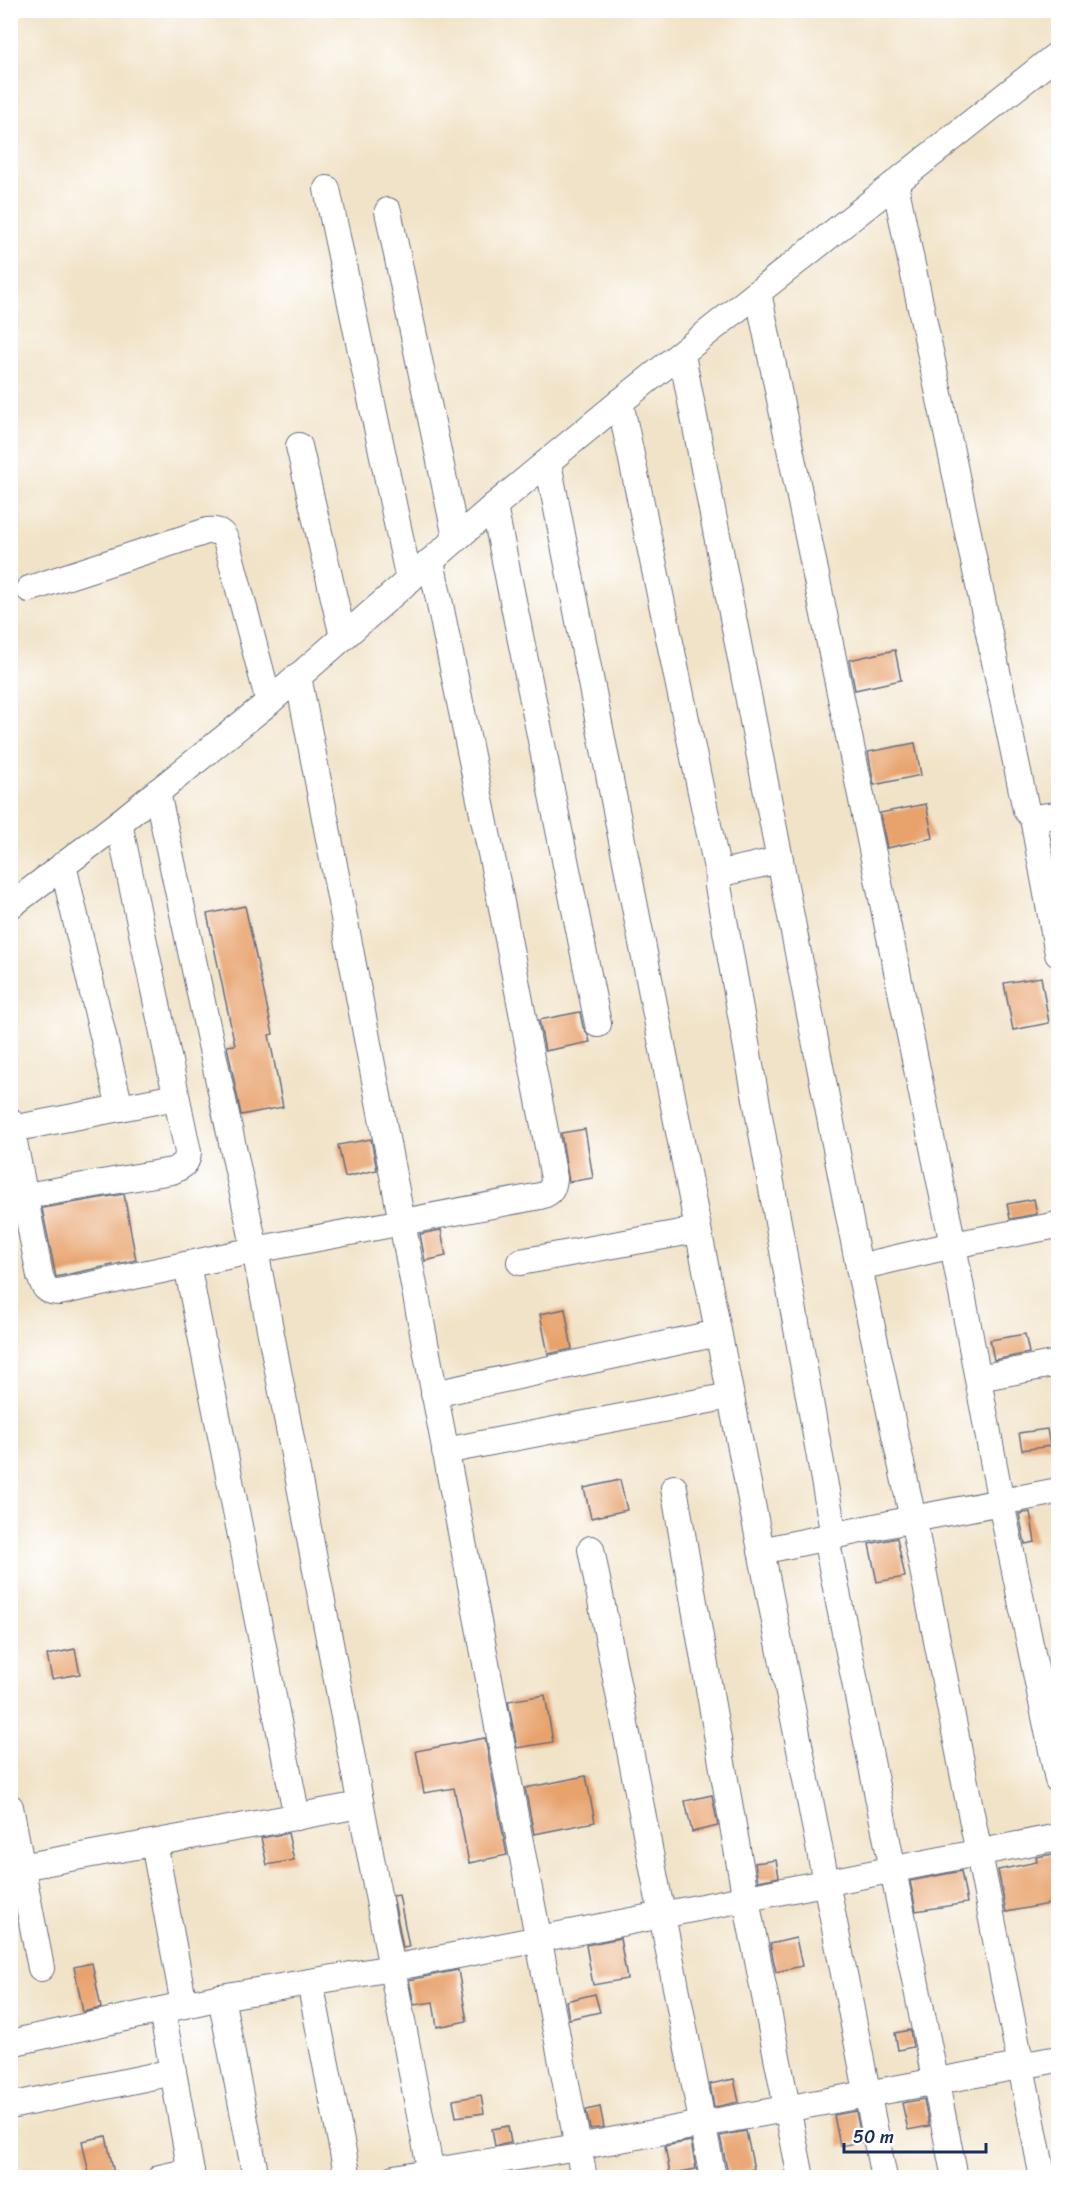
<svg xmlns="http://www.w3.org/2000/svg" width="1069" height="2188" font-family="Sriracha,sans-serif">
  <style>
    .building { fill: #e8a36d }
    .lines { fill: none; stroke-linecap: round; stroke-linejoin: round }
    .minor-casing { stroke: #666e83; stroke-width: 28 }
    .minor { stroke: #fff; stroke-width: 26 }
  </style>
  <rect width="100%" height="100%" fill="#fff"/>
  <filter id="ink" filterUnits="userSpaceOnUse"><feTurbulence type="fractalNoise" baseFrequency=".0167" numOctaves="2"/><feDisplacementMap in="SourceGraphic" scale="12" xChannelSelector="R" yChannelSelector="G"/><feConvolveMatrix kernelMatrix="1 2 1 2 8 2 1 2 1" color-interpolation-filters="sRGB"/></filter>
  <filter id="wash" filterUnits="userSpaceOnUse"><feTurbulence type="fractalNoise" baseFrequency=".008" numOctaves="4" result="noise"/><feDisplacementMap in="SourceGraphic" scale="24" xChannelSelector="R" yChannelSelector="G"/><feGaussianBlur stdDeviation="1.35" result="paint"/><feColorMatrix in="noise" values="0 0 0 0 0 0 0 0 0 0 0 0 0 0 0 0 0 1.4 0 .05"/><feComposite in="paint" operator="in"/></filter>
  <g filter="url(#wash)">
    <rect width="100%" height="100%" fill="#f1e3c8"/>
    <g id="blocks">
      <!-- building -->
      <g class="building">
        <polygon points="895,650 901,680 855,690 849,660"/>
        <polygon points="915,743 921,775 874,785 868,752"/>
        <polygon points="926,804 933,838 887,848 880,813"/>
        <polygon points="245,906 273,1034 269,1035 283,1107 241,1115 227,1046 235,1045 207,914"/>
        <polygon points="1041,977 1049,1023 1013,1030 1004,983"/>
        <polygon points="580,1012 583,1027 588,1035 590,1042 545,1051 539,1020"/>
        <polygon points="585,1129 593,1178 569,1182 561,1133"/>
        <polygon points="371,1139 377,1170 345,1177 338,1145"/>
        <polygon points="124,1194 136,1260 56,1277 42,1208"/>
        <polygon points="1034,1199 1037,1214 1010,1219 1007,1204"/>
        <polygon points="441,1230 446,1256 425,1261 420,1234"/>
        <polygon points="565,1309 572,1349 548,1354 540,1314"/>
        <polygon points="1025,1334 1029,1353 994,1360 990,1340"/>
        <polygon points="1047,1429 1050,1446 1022,1450 1019,1433"/>
        <polygon points="620,1480 627,1510 591,1518 584,1488"/>
        <polygon points="1030,1512 1035,1542 1025,1544 1019,1514"/>
        <polygon points="897,1538 905,1577 877,1582 869,1544"/>
        <polygon points="75,1649 80,1674 52,1679 47,1655"/>
        <polygon points="545,1695 553,1742 517,1748 508,1701"/>
        <polygon points="485,1738 507,1855 469,1863 454,1788 424,1793 416,1751"/>
        <polygon points="586,1776 595,1822 534,1834 525,1788"/>
        <polygon points="712,1795 718,1826 692,1832 685,1801"/>
        <polygon points="288,1833 294,1860 267,1865 261,1838"/>
        <polygon points="1059,1853 1059,1902 1006,1912 998,1870 1037,1862 1036,1857"/>
        <polygon points="776,1860 779,1877 758,1881 755,1863"/>
        <polygon points="961,1871 967,1903 916,1911 910,1881"/>
        <polygon points="399,1895 409,1947 403,1948 393,1896"/>
        <polygon points="620,1938 627,1979 593,1985 586,1945"/>
        <polygon points="796,1938 802,1966 776,1972 770,1944"/>
        <polygon points="92,1963 101,2008 83,2012 74,1967"/>
        <polygon points="458,1970 467,2021 437,2027 433,2002 414,2005 409,1980"/>
        <polygon points="595,1994 600,2012 569,2019 566,2001"/>
        <polygon points="910,2030 913,2047 898,2050 895,2033"/>
        <polygon points="734,2079 739,2102 714,2107 710,2084"/>
        <polygon points="481,2095 484,2113 456,2117 453,2100"/>
        <polygon points="924,2099 929,2126 908,2130 902,2103"/>
        <polygon points="600,2107 604,2127 590,2129 586,2110"/>
        <polygon points="856,2111 862,2142 840,2146 834,2115"/>
        <polygon points="508,2126 511,2143 495,2146 492,2129"/>
        <polygon points="746,2131 754,2169 728,2174 720,2136"/>
        <polygon points="106,2136 115,2178 90,2178 82,2141"/>
        <polygon points="691,2141 696,2169 670,2174 665,2146"/>
      </g>
    </g>
  </g>
  <g filter="url(#ink)">
    <use href="#blocks" fill-opacity="0" stroke="#666e83" stroke-width="1.5"/>
    <g class="lines">
      <defs>
        <g id="minor">
          <polyline points="895,184 1026,810 1033,818 1058,815"/>
          <polyline points="327,189 409,580"/>
          <polyline points="388,211 456,538"/>
          <polyline points="758,292 953,1245 1001,1503 1058,1780"/>
          <polyline points="682,355 859,1267 913,1519 1043,2178"/>
          <polyline points="620,402 719,878"/>
          <polyline points="299,446 343,637"/>
          <polyline points="548,463 884,2178"/>
          <polyline points="494,506 598,1024"/>
          <path d="M29,589L207,531C219,530 223,532 227,544L269,702"/>
          <polyline points="298,676 584,2178"/>
          <polyline points="157,792 255,1250 432,2178"/>
          <polyline points="1033,818 1058,954"/>
          <polyline points="780,860 726,872 719,878 718,886 834,1536"/>
          <polyline points="63,865 120,1108"/>
          <polyline points="10,906 119,823 269,702 494,506 620,402 1058,54"/>
          <path d="M10,1121L40,1276C44,1287 46,1292 59,1292L255,1250L540,1196C551,1193 553,1189 554,1178L499,892L431,561"/>
          <polyline points="12,1129 176,1097"/>
          <path d="M25,1196L172,1171C183,1166 187,1164 188,1152L119,823"/>
          <polyline points="520,1262 697,1230"/>
          <polyline points="187,1265 297,1817"/>
          <polyline points="859,1267 953,1245 1058,1225"/>
          <polyline points="978,1378 1058,1363"/>
          <polyline points="434,1394 718,1333"/>
          <polyline points="445,1451 730,1396"/>
          <polyline points="674,1488 746,1900 801,2178"/>
          <polyline points="826,1538 955,2178"/>
          <polyline points="591,1549 713,2178"/>
          <polyline points="761,1551 913,1519 1058,1491"/>
          <polyline points="10,1807 41,1968"/>
          <polyline points="154,1843 184,2005"/>
          <polyline points="10,1869 360,1805"/>
          <polyline points="310,1982 348,2178"/>
          <polyline points="221,1997 256,2178"/>
          <polyline points="162,2010 192,2178"/>
          <polyline points="10,2043 221,1997 392,1968 1058,1837"/>
          <polyline points="10,2106 173,2072"/>
          <polyline points="160,2178 191,2171"/>
          <polyline points="394,2178 577,2147 1058,2059"/>
        </g>
      </defs>
      <!-- minor casing -->
      <use href="#minor" class="minor-casing"/>
      <!-- minor -->
      <use href="#minor" class="minor"/>
    </g>
  </g>
  <!-- margin -->
  <rect width="1069" height="2188" fill="none" stroke="#fff" stroke-width="36"/>
  <!-- scale -->
  <path d="M844 2143v9h142v-9" fill="none" stroke="#1b2f5e" stroke-width="3"/>
  <text x="853" y="2143" font-size="18" fill="#1b2f5e" stroke="#ffffff" stroke-width="4.5" paint-order="stroke">50 m</text>
</svg>
